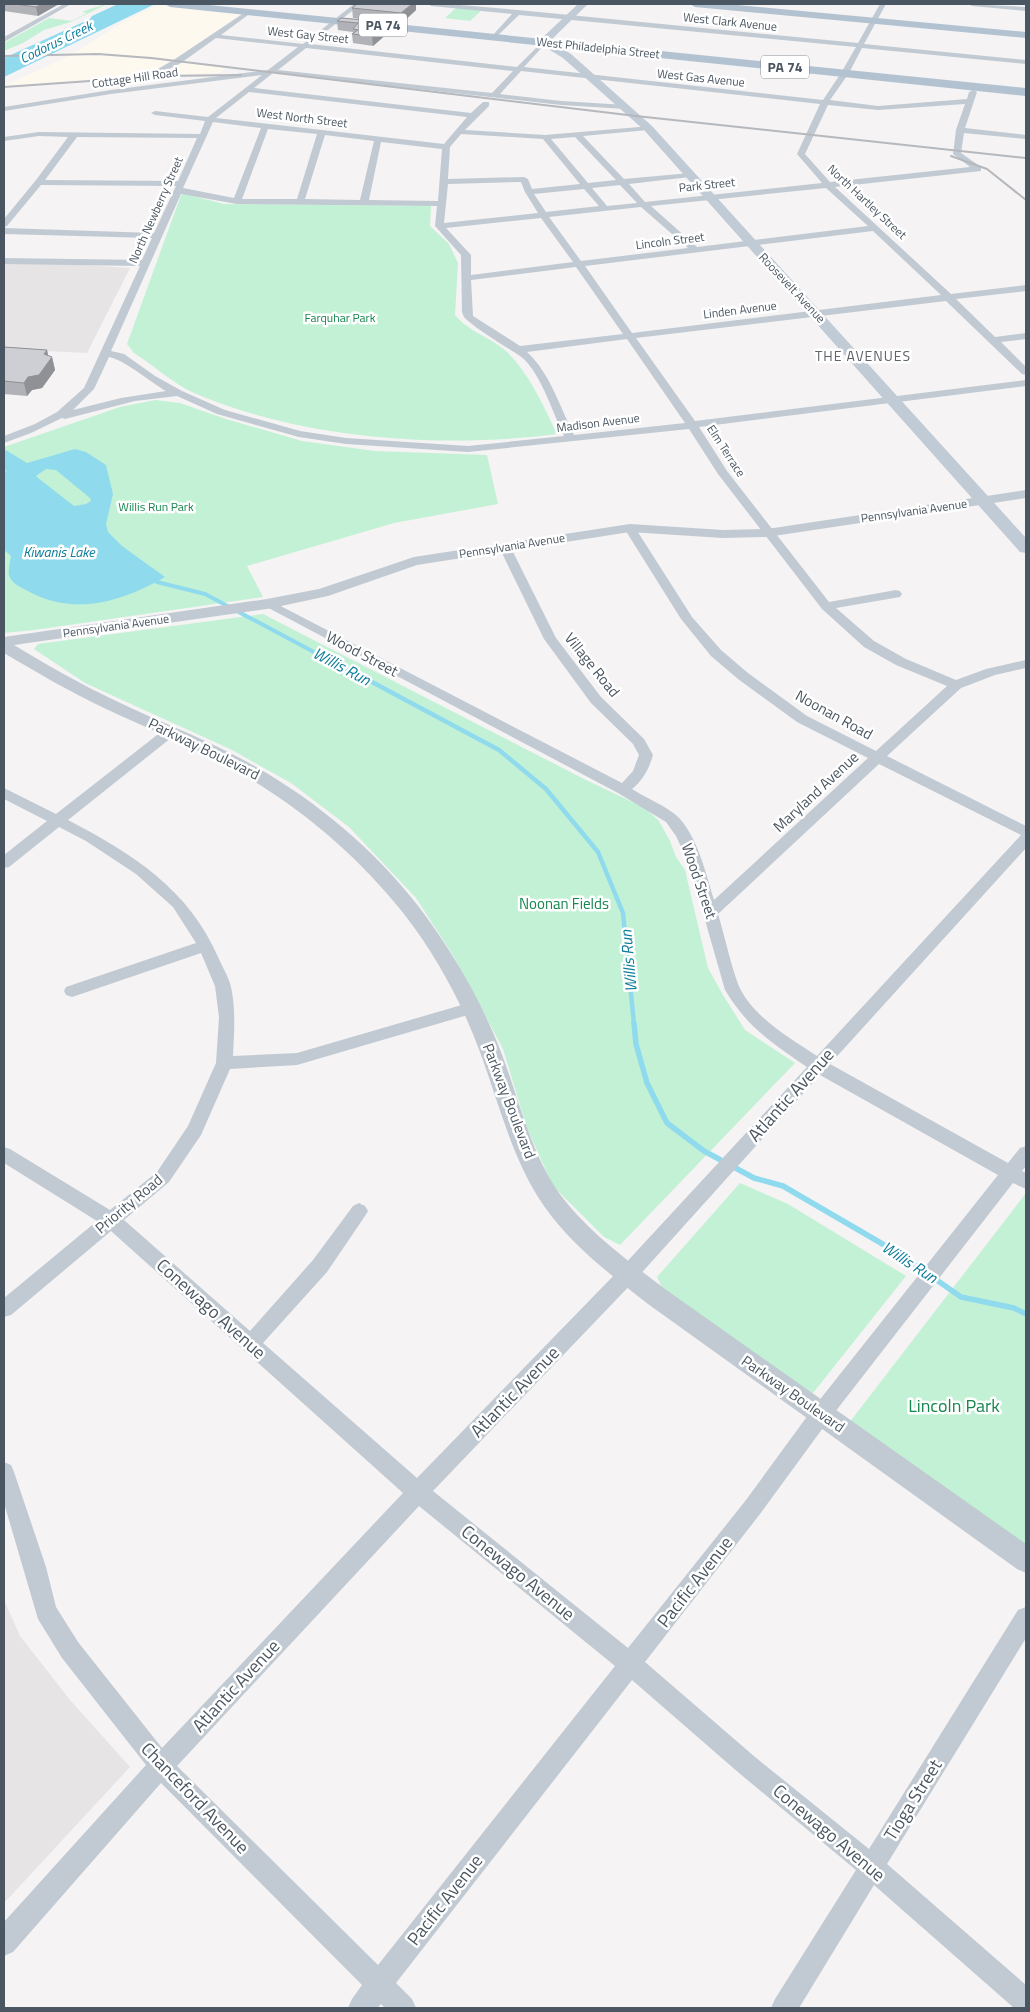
<svg xmlns="http://www.w3.org/2000/svg" width="1030" height="2012" font-family="'Titillium Web',sans-serif">
  <style>
    .commercial { fill: #fdf9ef }
    .education { fill: #e6e4e5 }
    .green { fill: #c3f1d5 }
    .water { fill: #90daee; fill-rule: evenodd }
    .lines { fill: none; stroke-linecap: round; stroke-linejoin: round }
    .stream-far2 { stroke: #90daee; stroke-width: 4 }
    .stream-far1 { stroke: #90daee; stroke-width: 4.5 }
    .stream { stroke: #90daee; stroke-width: 5.5 }
    .minor { fill: #c1cad2; fill-rule: evenodd }
    .tertiary { fill: #c1cad2; fill-rule: evenodd }
    .secondary { fill: #c1cbd6; fill-rule: evenodd }
    .primary { fill: #b3c2d1; fill-rule: evenodd }
    .rail { stroke: #b5b8bd; stroke-width: 2 }
    .wall { fill: #b0b2b7 }
    .shaded-wall { fill: #909195 }
    .building { fill: #cdcfd5; stroke: #909195 }
    .labels { text-anchor: middle; stroke-width: 5; stroke-linejoin: round; paint-order: stroke }
    .far-street-label { font-size: 12px; fill: #4a5661; stroke: #fff }
    .far-park-label { font-size: 12px; fill: #17864f; stroke: #fff }
    .shield { fill: #fff; stroke: #808990; stroke-width: 1 }
    .shield-label { font-size: 14px; font-weight: bold; fill: #4a5661 }
    .far-water-label { font-size: 14px; font-style: italic; fill: #0c7c9b; stroke: #fff }
    .far-neighbourhood-label { font-size: 14px; letter-spacing: 1px; fill: #5f6368; stroke: #fff }
    .street-label { font-size: 15px; fill: #4a5661; stroke: #fff }
    .park-label { font-size: 15px; fill: #17864f; stroke: #fff }
    .water-label { font-size: 16px; font-style: italic; fill: #0c7c9b; stroke: #fff }
    .near-street-label { font-size: 18px; fill: #4a5661; stroke: #fff }
    .near-park-label { font-size: 18px; fill: #17864f; stroke: #fff }
  </style>
  <rect width="100%" height="100%" fill="#f5f3f3"/>
  <!-- commercial -->
  <polygon class="commercial" points="158,5 241,14 173,61 226,68 220,73 147,75 4,86 67,57 125,21"/>
  <!-- education -->
  <g class="education">
    <polygon points="4,260 130,268 87,353 4,349"/>
    <polygon points="4,1600 20,1636 70,1700 130,1767 4,1903"/>
  </g>
  <!-- green -->
  <g class="green">
    <path d="M105,4H113L105,5L71,22L44,30L23,43L4,51V43L49,18L72,21L87,13L82,12C90,8 97,8 105,4Z"/>
    <polygon points="457,7 482,10 470,21 445,18"/>
    <path d="M185,194L224,204L431,206L430,226L449,244L458,263L455,315C469,332 490,337 506,351C529,373 543,405 557,434C443,449 301,439 194,393C174,384 153,365 134,353L127,344L181,195Z"/>
    <polygon points="155,400 180,403 226,419 302,441 375,451 487,455 498,504 394,523 247,566 263,597 34,630 4,633 4,447 120,407"/>
    <polygon points="263,614 586,780 645,808 659,821 670,841 676,857 685,870 708,968 723,995 745,1030 795,1063 620,1245 604,1237 553,1186 527,1128 503,1049 454,957 416,898 349,827 291,783 230,749 85,683 34,649 38,644"/>
    <polygon points="740,1183 788,1204 906,1276 813,1393 799,1388 664,1292 657,1277"/>
    <polygon points="1026,1193 1026,1546 849,1423"/>
  </g>
  <!-- water -->
  <g class="water">
    <polygon points="118,4 155,4 4,77 4,58 90,19 92,16"/>
    <path d="M4,449L27,463L75,449L86,452L106,465L113,494L106,524L108,532L122,546L165,577C122,602 73,617 26,590C20,587 11,583 9,575C8,570 10,562 11,556L4,550V472L7,471L4,469ZM46,469L56,470L90,498L91,501L86,504L74,506L38,478L36,476Z"/>
  </g>
  <g class="lines">
    <!-- stream-far2 -->
    <polyline class="stream-far2" points="157,582 205,594 359,676"/>
    <!-- stream-far1 -->
    <polyline class="stream-far1" points="357,674 499,750 546,789 598,852 623,913 634,1024"/>
    <!-- stream -->
    <polyline class="stream" points="634,1023 636,1044 647,1083 667,1123 704,1151 754,1178 783,1186 898,1253 961,1297 1014,1308 1026,1314"/>
    <!-- minor -->
    <g class="minor">
      <polygon points="64,4 71,4 4,42 4,37"/>
      <path d="M354,4H361L310,44L517,67L544,40L548,42L546,43L524,67L823,100L841,73L856,47L519,15L494,39L491,37L492,36L512,14L431,6L428,4H449L518,10L858,43L880,4H886L864,44L1026,60V64L862,48L849,73L830,100L878,106L967,99L969,92L973,90L977,92L965,128L1026,135V139L964,133L961,153L981,167V171L835,187L951,294L1026,285V291L956,299L995,337L1026,333V339L1001,342L1026,367V375L1022,374L946,301L636,338L695,421L1026,380V386L699,427L727,471L829,602L896,590L900,591L902,594L900,597L836,608L874,641L906,659L956,680L986,669L1026,660V668L995,675L961,688L887,756L1026,826V848L830,1064L1008,1163L1020,1148L1026,1146V1166L1022,1171L1026,1173V1189L1013,1183L828,1421L760,1514L645,1662L755,1757L869,1849L1018,1610L1026,1607V1638L887,1864L1026,1985V2008H1014L874,1885L799,2008H771L775,1999L856,1870L739,1773L632,1680L396,1983L412,1999L416,2008H385L381,2004L377,2008H348L352,1999L362,1985L161,1783L13,1952L4,1956V1922L146,1765L62,1658L38,1619L4,1503V1462L11,1465L14,1472L46,1567L56,1607L78,1642L162,1748L403,1493L111,1231L11,1315L4,1317V1298L97,1221L4,1163V1147L10,1149L110,1210L157,1172L188,1126L216,1063L219,1017L215,986L201,953L78,995L72,997L66,995L64,991L66,987L196,943L173,907L136,874L86,841L59,827L9,867L4,868V855L47,821L4,799V788L56,814L166,728H176L178,731L176,734L68,820C133,854 189,889 219,959C223,968 229,978 231,987C236,1010 234,1033 233,1056L297,1053L472,1002L478,1004L480,1008L478,1012L297,1065L230,1069L201,1135L169,1182L124,1220L250,1331L313,1260L353,1206L359,1203L365,1206L368,1211L365,1216L327,1272L263,1343L417,1478L622,1267L807,1067C771,1042 748,1028 725,990L689,864L676,836L666,822L618,793L261,604L263,601H271L622,783L633,771L639,755L633,744L591,703L544,639L499,547L501,544H509L556,638L601,697L644,739L653,755C649,769 643,780 632,789C646,798 664,805 676,815C697,834 706,874 714,900L868,758L797,722L738,679L711,656L681,619L624,528L626,526H634L692,617L721,650L748,673L807,716L876,751L947,686L896,665L864,647L822,609L718,474L689,429L468,452L346,444L299,437L217,414L177,396L135,401L65,419L62,418L31,433L4,443V436L35,424L57,412L84,388L140,266L4,264V258L142,260L152,238L4,234V228L154,233L176,186L41,185L7,226L4,227V219L36,180L68,137L39,136L4,141V137L39,132L200,134L205,121L155,115L151,113L155,111L208,117L262,75L111,94L4,111V107L111,90L268,70L298,47L216,38L181,63L158,75L151,73L175,59L247,11L252,12L221,35L303,44ZM306,48L513,71L492,93L278,70ZM521,71L820,104L797,154L822,183L645,202L629,184L690,177L694,175L690,173L624,179L583,136L648,130L652,128L651,126L545,135L465,130L489,106V102H483L471,113L254,88L273,73L561,105L626,109L630,107L626,105L561,101L500,94ZM249,92L467,117L444,144L216,118ZM965,104L956,130L953,154L970,167L830,182L805,154L828,105L878,110ZM213,122L261,128L234,198L183,188ZM268,129L317,134L297,199H242ZM461,134L543,139L580,184L532,189L528,179L524,177L448,179L450,147ZM325,135L374,141L360,200L305,199ZM77,137L197,138L178,181L45,180ZM575,137L616,180L588,183L551,139ZM381,142L442,149L438,201L369,200ZM521,182L525,192L538,213L444,223L448,184ZM620,185L637,203L607,206L592,188ZM826,188L868,226L697,247L651,206ZM584,189L599,206L546,212L534,194ZM181,194L237,204L437,206L435,226L461,255L462,312L464,317C473,327 506,347 517,354C539,366 553,414 564,436L468,446L346,438L300,431L225,410L182,391L155,376L124,354L111,351ZM641,207L688,248L581,261L549,217ZM541,218L573,262L471,275V255L446,228ZM873,231L941,295L632,333L585,266ZM576,267L623,334L520,346L473,316L471,280ZM627,339L685,423L574,435C560,407 550,373 527,352ZM109,357C125,360 150,382 166,391L121,398L73,410L94,389ZM879,764L1021,835L817,1056C790,1038 751,1016 738,984C730,962 725,937 718,914ZM820,1075L998,1175L814,1407L746,1500L628,1648L433,1491L636,1279ZM419,1506L615,1666L378,1965L177,1766Z"/>
      <polygon points="969,4 1026,7 1026,11 972,6"/>
    </g>
    <!-- tertiary -->
    <path class="tertiary" d="M1026,490V498L767,537L723,538L630,532L417,565L328,596L267,609L14,645C47,665 80,684 114,700C155,720 196,735 236,756C306,792 371,845 419,907C452,951 481,1000 501,1052C519,1099 530,1151 559,1193C587,1231 628,1261 665,1289L1026,1544V1573L1017,1569L648,1304C611,1275 571,1245 544,1206C512,1160 499,1103 480,1052C462,1003 436,955 404,914C360,858 304,810 242,774C198,748 150,730 104,708C70,692 36,672 4,653V637L267,599L319,589L414,557L630,524L723,530L767,529Z"/>
    <!-- secondary -->
    <polygon class="secondary" points="578,4 588,4 550,41 571,54 652,126 1026,538 1026,553 1020,552 644,130 563,58 540,44 540,40"/>
    <!-- primary -->
    <g class="primary">
      <polygon points="165,4 199,4 1026,88 1026,96 170,7"/>
      <polygon points="690,4 727,4 1026,32 1026,38 695,7"/>
    </g>
    <!-- rail -->
    <g class="rail">
      <polyline points="4,56 98,54 151,58 636,116 1026,158"/>
      <polyline points="4,87 162,76 241,75"/>
      <polyline points="951,156 987,169 1026,200"/>
    </g>
  </g>
  <!-- wall -->
  <g class="wall">
    <polygon points="4,4 59,4 38,16 4,11"/>
    <polygon points="352,8 416,10 402,23 353,18"/>
    <polygon points="337,21 388,22 389,32 373,46 353,43 352,34 353,33 353,32 338,30"/>
    <polygon points="4,347 47,350 48,356 52,357 55,370 42,388 32,390 27,396 4,394"/>
  </g>
  <!-- shaded-wall -->
  <g class="shaded-wall">
    <polygon points="42,4 59,4 38,16 36,7"/>
    <polygon points="412,4 416,4 416,10 402,23 401,13"/>
    <polygon points="388,22 389,32 373,46 372,36"/>
    <polygon points="47,350 49,360 52,357 55,370 42,388 32,390 27,396 24,383"/>
  </g>
  <!-- building -->
  <g class="building">
    <polygon points="15,4 42,4 36,7"/>
    <polygon points="357,4 412,4 401,13 352,8"/>
    <polygon points="341,18 388,22 372,36 352,34 358,30 353,29 358,23 337,21"/>
    <polygon points="4,347 47,350 44,354 52,357 39,375 28,377 24,383 4,381"/>
  </g>
  <g class="labels">
    <!-- far-street labels -->
    <g class="far-street-label">
      <text transform="translate(730 22) rotate(6)" y="4">West Clark Avenue</text>
      <text transform="translate(308 35) rotate(6)" y="4">West Gay Street</text>
      <text transform="translate(598 48) rotate(6)" y="4">West Philadelphia Street</text>
      <text transform="translate(135 78) rotate(-8)" y="4">Cottage Hill Road</text>
      <text transform="translate(701 78) rotate(6)" y="4">West Gas Avenue</text>
      <text transform="translate(302 118) rotate(7)" y="4">West North Street</text>
      <text transform="translate(707 185) rotate(-6)" y="4">Park Street</text>
      <text transform="translate(867 202) rotate(43)" y="4">North Hartley Street</text>
      <text transform="translate(156 210) rotate(-66)" y="4">North Newberry Street</text>
      <text transform="translate(670 241) rotate(-7)" y="4">Lincoln Street</text>
      <text transform="translate(792 288) rotate(47)" y="4">Roosevelt Avenue</text>
      <text transform="translate(740 310) rotate(-7)" y="4">Linden Avenue</text>
      <text transform="translate(598 423) rotate(-7)" y="4">Madison Avenue</text>
      <text transform="translate(726 451) rotate(57)" y="4">Elm Terrace</text>
      <text transform="translate(914 511) rotate(-8)" y="4">Pennsylvania Avenue</text>
      <text transform="translate(512 546) rotate(-9)" y="4">Pennsylvania Avenue</text>
      <text transform="translate(116 626) rotate(-8)" y="4">Pennsylvania Avenue</text>
    </g>
    <!-- far-park labels -->
    <g class="far-park-label">
      <text x="340" y="322">Farquhar Park</text>
      <text x="156" y="511">Willis Run Park</text>
    </g>
    <!-- shield labels -->
    <g class="shield">
      <rect x="359" y="13.5" width="48" height="23" rx="4"/>
      <rect x="761" y="55.5" width="48" height="23" rx="4"/>
    </g>
    <g class="shield-label">
      <text x="383" y="30">PA 74</text>
      <text x="785" y="72">PA 74</text>
    </g>
    <!-- far-water labels -->
    <g class="far-water-label">
      <text transform="translate(56 42) rotate(-26)" y="5">Codorus Creek</text>
      <text x="59" y="557">Kiwanis Lake</text>
    </g>
    <!-- far-neighbourhood labels -->
    <g class="far-neighbourhood-label">
      <text x="863" y="361">THE AVENUES</text>
    </g>
    <!-- street labels -->
    <g class="street-label">
      <text transform="translate(362 654) rotate(28)" y="5">Wood Street</text>
      <text transform="translate(592 665) rotate(51)" y="5">Village Road</text>
      <text transform="translate(834 715) rotate(29)" y="5">Noonan Road</text>
      <text transform="translate(204 749) rotate(26)" y="5">Parkway Boulevard</text>
      <text transform="translate(816 792) rotate(-43)" y="5">Maryland Avenue</text>
      <text transform="translate(699 881) rotate(71)" y="5">Wood Street</text>
      <text transform="translate(509 1101) rotate(69)" y="5">Parkway Boulevard</text>
      <text transform="translate(129 1204) rotate(-40)" y="5">Priority Road</text>
      <text transform="translate(793 1394) rotate(35)" y="5">Parkway Boulevard</text>
    </g>
    <!-- park labels -->
    <g class="park-label">
      <text x="564" y="909">Noonan Fields</text>
    </g>
    <!-- water labels -->
    <g class="water-label">
      <text transform="translate(342 666) rotate(28)" y="6">Willis Run</text>
      <text transform="translate(628 961) rotate(-95)" y="6">Willis Run</text>
      <text transform="translate(910 1262) rotate(33)" y="6">Willis Run</text>
    </g>
    <!-- near-street labels -->
    <g class="near-street-label">
      <text transform="translate(791 1095) rotate(-48)" y="6">Atlantic Avenue</text>
      <text transform="translate(211 1309) rotate(42)" y="6">Conewago Avenue</text>
      <text transform="translate(515 1392) rotate(-46)" y="6">Atlantic Avenue</text>
      <text transform="translate(518 1573) rotate(39)" y="6">Conewago Avenue</text>
      <text transform="translate(695 1582) rotate(-52)" y="6">Pacific Avenue</text>
      <text transform="translate(236 1686) rotate(-47)" y="6">Atlantic Avenue</text>
      <text transform="translate(195 1798) rotate(46)" y="6">Chanceford Avenue</text>
      <text transform="translate(913 1800) rotate(-58)" y="6">Tioga Street</text>
      <text transform="translate(829 1833) rotate(40)" y="6">Conewago Avenue</text>
      <text transform="translate(445 1900) rotate(-52)" y="6">Pacific Avenue</text>
    </g>
    <!-- near-park labels -->
    <g class="near-park-label">
      <text x="954" y="1412">Lincoln Park</text>
    </g>
  </g>
  <!-- border -->
  <rect width="1030" height="2012" fill="none" stroke="#4a5661" stroke-width="10"/>
</svg>
